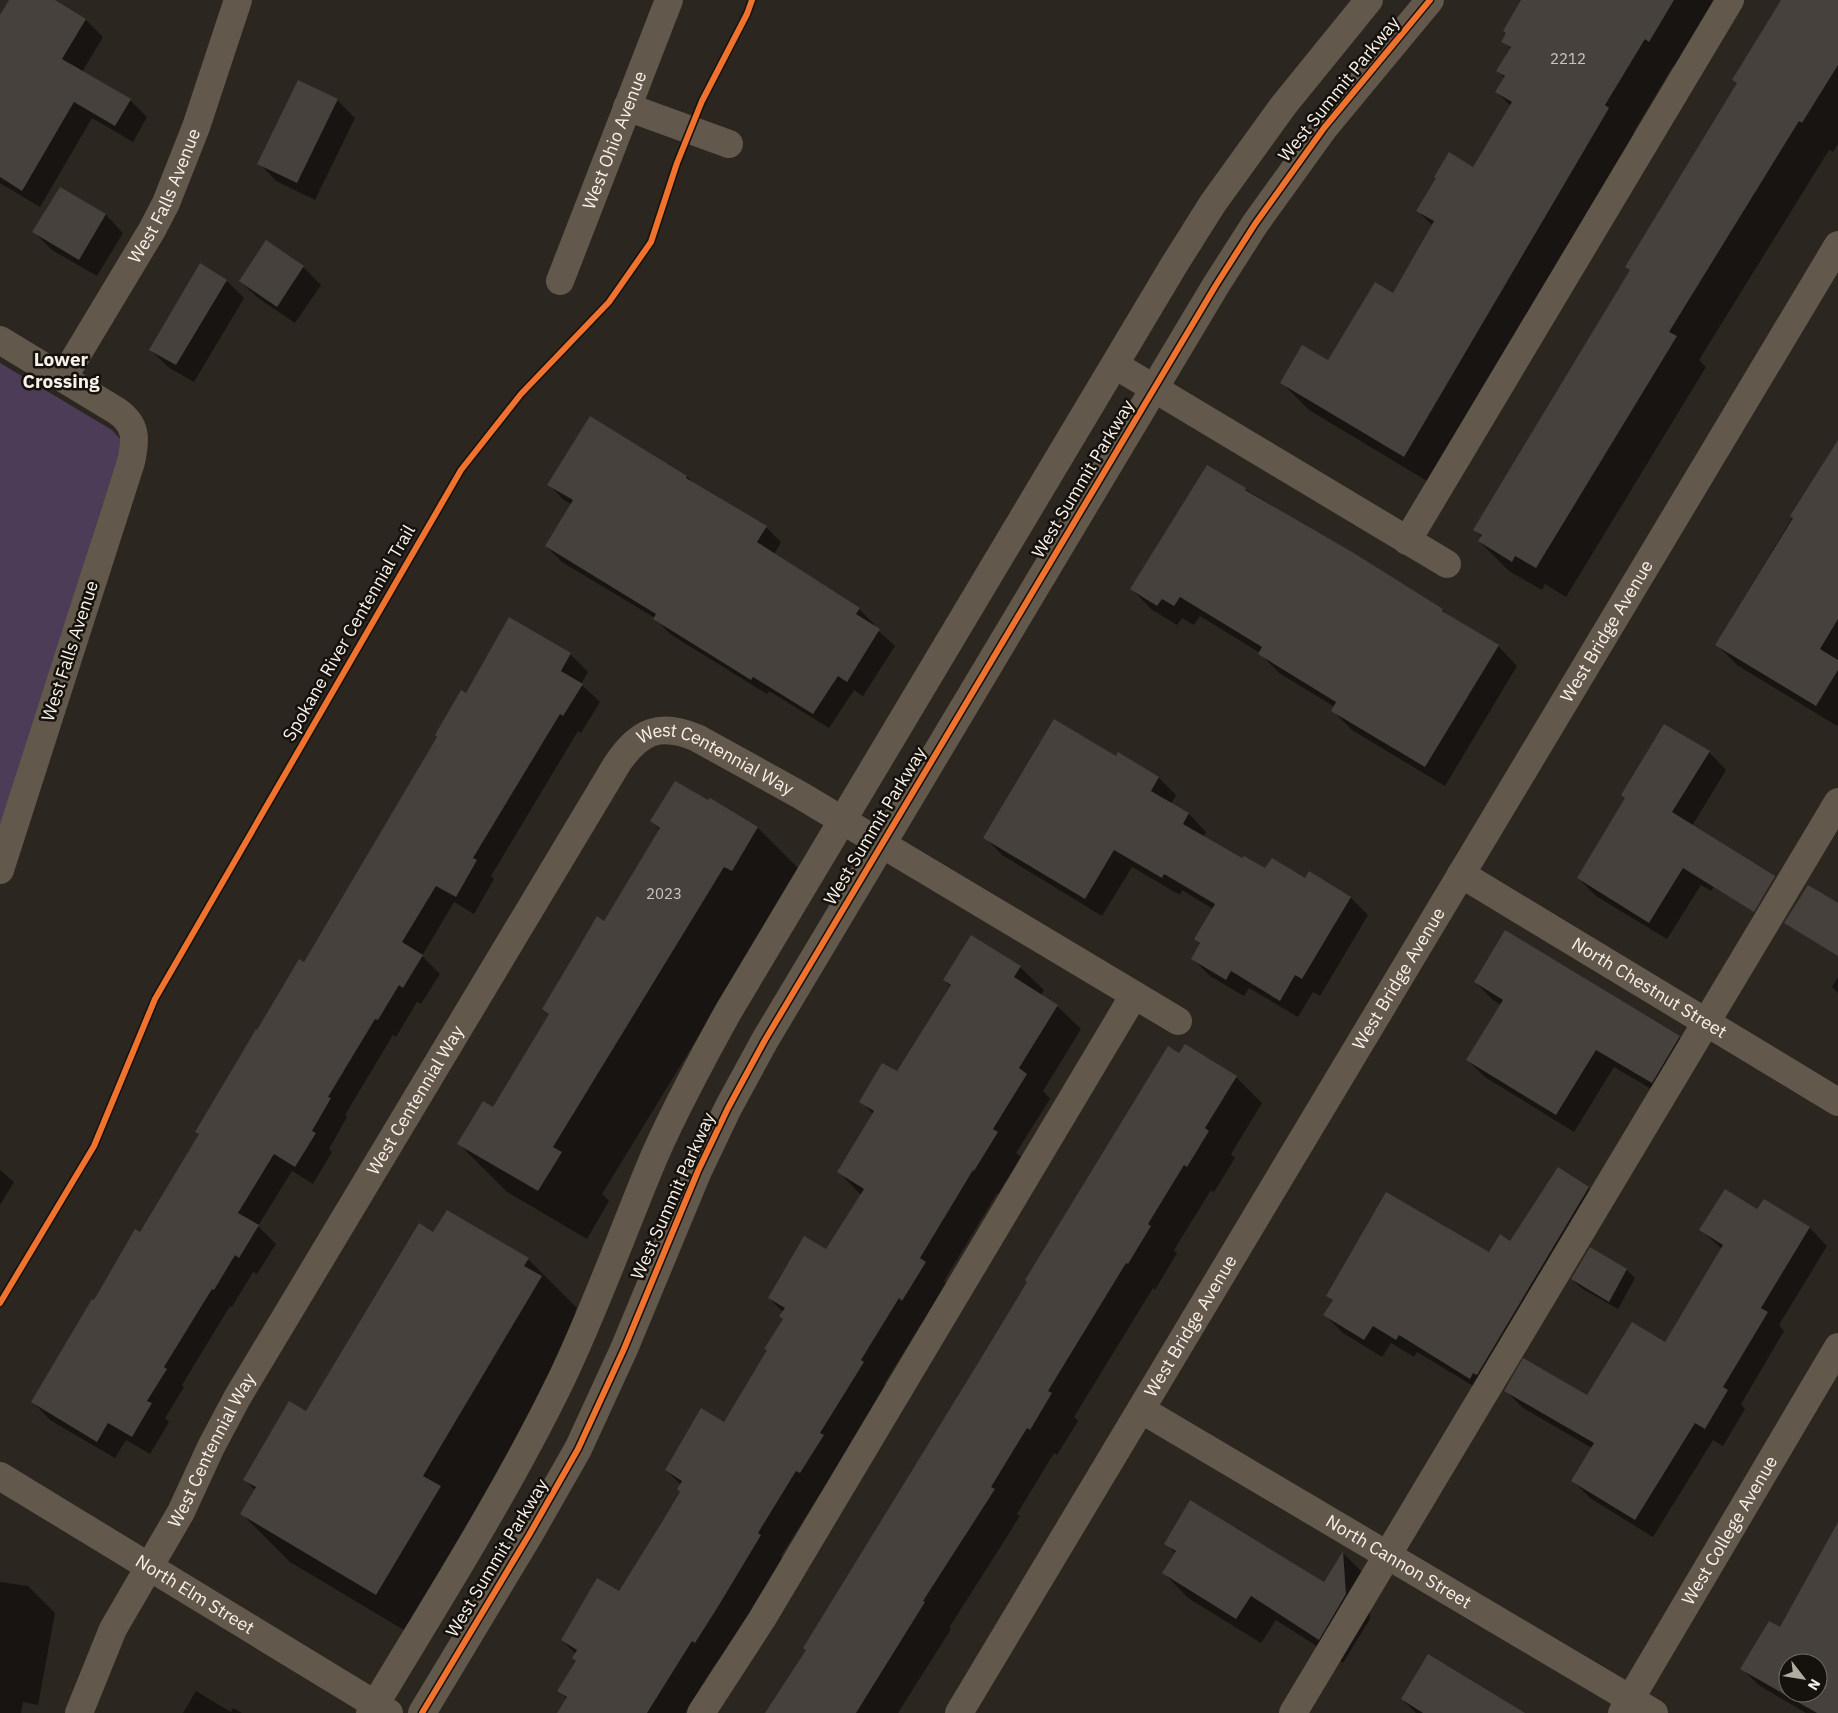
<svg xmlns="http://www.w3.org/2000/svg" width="1838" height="1713" font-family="'IBM Plex Sans',sans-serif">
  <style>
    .green { fill: #4c3c57 }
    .shadow { fill: #0007; fill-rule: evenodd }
    .building { fill: #46413c; fill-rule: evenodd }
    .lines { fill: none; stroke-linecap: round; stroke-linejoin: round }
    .minor { stroke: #62584b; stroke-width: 28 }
    .cycleway-casing { stroke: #15110c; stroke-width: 9 }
    .cycleway { stroke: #ef722f; stroke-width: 6 }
    .labels { text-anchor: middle; stroke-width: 5; stroke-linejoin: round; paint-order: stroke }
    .number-label { font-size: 15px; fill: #ccc6be }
    .street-label { font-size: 18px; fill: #f9f2ea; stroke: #15110c }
    .neighbourhood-label { font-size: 19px; font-weight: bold; fill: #f9f2ea; stroke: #15110c }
  </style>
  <rect width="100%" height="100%" fill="#2c2620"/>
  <!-- green -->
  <polygon class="green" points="0,363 112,430 120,439 120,453 100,512 0,833"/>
  <!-- shadow -->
  <g class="shadow">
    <polygon points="11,0 53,0 86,20 103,37 82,72 130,100 147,117 133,142 92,118 40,207 0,183 0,18"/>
    <polygon points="1522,0 1719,0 1677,69 1673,66 1633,133 1636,137 1432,484 1309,410 1281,382 1328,362 1393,294 1433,226 1418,211 1474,168 1511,106 1497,92 1505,78 1498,71 1511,49 1503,41"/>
    <polygon points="1783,0 1838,0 1838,144 1833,152 1829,150 1699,360 1706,367 1566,597 1545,584 1542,590 1509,571 1479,541 1482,537 1475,530 1631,271 1626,267 1738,84 1734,80"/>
    <polygon points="337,100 355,118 315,200 276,181 259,163"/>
    <polygon points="60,188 106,215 123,233 97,276 52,250 34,232"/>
    <polygon points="267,242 303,267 321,285 295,323 258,298 240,281"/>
    <polygon points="227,281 244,298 194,382 168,367 150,349"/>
    <polygon points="1838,442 1838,724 1837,726 1737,665 1716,644"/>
    <polygon points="687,476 696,486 766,527 781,542 774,555 859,609 874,624 873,626 895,646 863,696 854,690 829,728 769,691 767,694 670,634 655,618 562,562 546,546 571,504 564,500 549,485"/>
    <polygon points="1245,489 1443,610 1450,618 1498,646 1517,666 1445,786 1352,730 1333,711 1335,707 1279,673 1260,653 1200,616 1194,625 1182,618 1177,625 1151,609 1132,589"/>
    <polygon points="510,619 570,654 588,672 581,684 600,702 581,733 578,731 491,876 494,879 474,914 454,902 422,956 440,974 421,1004 417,1002 396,1037 393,1035 345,1115 347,1117 329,1149 332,1152 313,1184 292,1171 258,1226 276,1244 257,1274 253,1272 232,1307 230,1306 182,1385 184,1387 165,1418 169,1422 150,1454 126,1440 115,1458 50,1420 33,1402 94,1302 141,1234 200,1135 197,1132 304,964 466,695"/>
    <polygon points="1709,752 1726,770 1692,826 1732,858 1711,891 1701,885 1667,939 1596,896 1578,878"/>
    <polygon points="1119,753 1159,778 1176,795 1171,804 1189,814 1206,832 1203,837 1243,860 1266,870 1305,879 1309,873 1351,898 1368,915 1320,996 1313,992 1298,1017 1249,988 1244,996 1210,976 1193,959 1201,945 1195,939 1213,909 1182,890 1180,895 1132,867 1102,916 1002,855 985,837 1116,757"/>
    <polygon points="710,800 758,828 806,876 773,914 602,1194 609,1201 587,1239 507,1192 459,1144 493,1108 660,830 651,821 708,802"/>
    <polygon points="1020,967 1044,990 1041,995 1057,1006 1081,1029 1043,1091 1050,1099 1016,1153 1021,1157 998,1194 997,1193 944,1281 949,1287 927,1324 923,1321 884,1384 887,1387 824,1496 820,1494 781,1556 784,1559 719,1666 716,1663 685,1713 574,1713 567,1699 559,1691 577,1662 576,1654 562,1640 619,1593 682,1492 681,1485 666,1470 724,1424 768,1351 784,1319 783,1312 769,1298 826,1251 861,1195 839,1172 873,1114 861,1101 898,1073 951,987 944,980"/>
    <polygon points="1838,977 1838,993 1832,987"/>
    <polygon points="1475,982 1679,1037 1696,1055 1670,1100 1614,1067 1574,1132 1485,1077 1467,1060 1501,1005 1493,1000"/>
    <polygon points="1179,1054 1236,1077 1262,1103 1231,1154 1235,1158 1214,1192 1211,1190 1174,1250 1177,1253 1155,1290 1153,1288 1074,1417 1078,1421 1057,1455 1054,1453 1017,1514 1020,1516 949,1628 951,1629 898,1713 767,1713"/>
    <polygon points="1558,1168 1589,1188 1606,1206 1488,1395 1417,1352 1414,1357 1391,1343 1382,1357 1343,1333 1325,1315 1333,1301 1328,1295 1489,1253 1511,1243"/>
    <polygon points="0,1170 14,1182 0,1205"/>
    <polygon points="1764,1200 1810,1228 1827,1246 1779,1325 1784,1331 1741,1404 1745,1409 1723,1446 1713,1440 1653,1537 1590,1498 1572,1480 1592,1448 1523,1408 1506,1391 1588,1397 1665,1344 1722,1249 1701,1230 1758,1211"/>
    <polygon points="447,1211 528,1259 577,1308 575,1311 589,1326 424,1642 290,1562 241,1513 255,1490 244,1479 306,1413 434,1234"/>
    <polygon points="1591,1248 1627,1270 1635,1278 1618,1309 1581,1288 1572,1279"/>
    <path d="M1838,1527V1713H1806L1760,1686L1742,1669L1781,1629ZM1788,1663H1818V1693H1788Z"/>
    <polygon points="1166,1543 1324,1584 1343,1553 1367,1577 1370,1619 1343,1663 1276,1620 1261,1643 1188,1598 1164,1573 1176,1554"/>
    <polygon points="0,1582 28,1586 55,1613 38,1705 23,1702 21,1713 0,1713"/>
    <polygon points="196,1691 231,1712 233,1708 242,1713 183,1713"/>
    <polygon points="1402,1699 1519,1713 1416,1713"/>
  </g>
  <!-- building -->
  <g class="building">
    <polygon points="9,0 55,0 86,19 62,59 131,99 115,126 74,102 22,191 0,177 0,15"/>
    <polygon points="1521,0 1674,0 1649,42 1645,39 1605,105 1609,108 1404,457 1280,383 1302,345 1328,360 1375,282 1393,293 1434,221 1416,211 1436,178 1434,177 1449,152 1473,167 1512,102 1495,92 1505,76 1496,71 1511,47 1501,42 1506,33 1503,31"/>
    <polygon points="1781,0 1838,0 1838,65 1802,123 1799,121 1669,332 1677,336 1536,568 1515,556 1512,562 1478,541 1482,535 1473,530 1630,270 1625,267 1737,83 1732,80"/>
    <polygon points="298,80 338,99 297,183 257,164"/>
    <polygon points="60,187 106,214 79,260 32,232"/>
    <polygon points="266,240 304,266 277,307 239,281"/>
    <polygon points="200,263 227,280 176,365 149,350"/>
    <polygon points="590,416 687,476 686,478 767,526 757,542 860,608 856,614 880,629 847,682 838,676 813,714 753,677 751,680 653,619 656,614 545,546 573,500 547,485"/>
    <polygon points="1838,440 1838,619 1820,649 1838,660 1838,670 1816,706 1715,645 1793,518 1790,516"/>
    <polygon points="1207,465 1246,488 1245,490 1352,552 1443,609 1442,611 1499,645 1425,767 1331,711 1336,702 1258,654 1262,647 1180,597 1174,606 1162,599 1157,606 1130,589"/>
    <polygon points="509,617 571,653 561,671 583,684 563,716 560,714 473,858 477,860 456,897 436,886 402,942 423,955 403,988 399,985 378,1020 375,1019 328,1097 331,1098 312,1131 316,1133 295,1167 274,1154 238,1213 259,1225 239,1258 235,1255 214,1290 212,1289 164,1367 167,1369 147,1401 152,1403 132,1437 108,1423 97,1442 31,1402 92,1299 94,1300 135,1229 140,1232 199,1134 195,1132 239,1058 256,1029 257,1030 299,959 304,962 437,737 435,735 461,690 466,693"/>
    <polygon points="1054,719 1116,756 1118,752 1159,777 1151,791 1189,813 1183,824 1242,858 1244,856 1265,868 1272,858 1305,878 1309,871 1351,897 1302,979 1295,975 1280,1001 1231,971 1226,980 1191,959 1200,943 1194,939 1215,904 1164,874 1162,878 1114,850 1085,899 983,838"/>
    <polygon points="1664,724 1710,751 1672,812 1775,876 1754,912 1683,868 1649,923 1577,878 1625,798 1621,795"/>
    <polygon points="675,781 708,800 710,798 758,827 732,871 724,867 553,1147 562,1152 538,1191 457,1144 483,1101 493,1107 549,1014 542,1009 579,947 597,916 604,921 660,828 650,821"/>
    <polygon points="1808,885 1838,903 1838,956 1784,923"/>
    <polygon points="1505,930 1680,1036 1652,1083 1596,1050 1556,1115 1466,1060 1503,1000 1474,982"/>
    <polygon points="971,935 1021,966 1014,977 1058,1005 1019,1068 1027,1074 993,1129 998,1132 974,1171 973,1170 920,1258 926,1262 902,1301 899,1298 861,1360 864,1362 820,1433 824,1435 800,1473 796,1471 758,1533 761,1535 719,1605 695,1643 692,1641 647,1713 557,1713 567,1697 557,1691 576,1661 572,1658 577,1650 561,1640 597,1578 619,1591 662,1522 680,1492 677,1489 682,1481 665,1470 701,1408 724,1422 767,1350 764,1349 783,1319 779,1316 785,1308 768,1298 804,1236 826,1249 864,1189 837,1172 874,1111 859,1102 882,1063 897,1071 951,985 943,980"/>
    <polygon points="1185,1044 1237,1076 1205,1128 1209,1131 1187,1167 1184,1165 1148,1224 1151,1226 1128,1264 1126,1263 1048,1391 1052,1393 1030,1430 1027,1428 991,1487 995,1489 923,1601 925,1602 856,1713 765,1713 806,1650 803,1648 983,1355 1027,1282 1025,1280 1168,1046 1179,1053"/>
    <polygon points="1558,1167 1589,1187 1477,1375 1473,1373 1470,1379 1399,1335 1396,1340 1373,1326 1364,1340 1323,1315 1333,1300 1326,1296 1386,1192 1489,1252 1500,1234 1510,1241"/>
    <polygon points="1725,1189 1757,1209 1764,1199 1810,1227 1761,1308 1768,1312 1723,1387 1728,1390 1705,1429 1695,1423 1635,1520 1571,1481 1594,1443 1504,1391 1523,1358 1587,1395 1632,1322 1665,1342 1723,1245 1699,1230"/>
    <polygon points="447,1210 529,1258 524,1266 542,1276 423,1476 441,1486 376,1595 240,1514 256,1487 243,1480 289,1401 306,1411 419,1223 433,1232"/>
    <polygon points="1590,1247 1627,1269 1609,1302 1571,1279"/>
    <polygon points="1190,1500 1324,1582 1343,1551 1346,1594 1319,1640 1251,1596 1236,1619 1162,1573 1176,1551 1164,1544"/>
    <path d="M1838,1522V1713H1817L1740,1669L1769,1621L1780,1627ZM1788,1663H1818V1693H1788Z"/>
    <polygon points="1428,1654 1525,1713 1423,1713 1401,1699"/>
  </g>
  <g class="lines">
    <!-- minor -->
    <g class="minor">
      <polyline points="627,107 729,144"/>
      <path id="s1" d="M560,281L669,0"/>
      <path d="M0,340L117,411C137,425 136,439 131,462L0,870"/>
      <polyline points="1115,365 1447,564"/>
      <path id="s2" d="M63,378L152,230L166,203L196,127L238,0"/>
      <polyline points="1407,541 1730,0"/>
      <path id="s3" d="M1461,874L1838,1102"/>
      <path id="s4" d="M1142,1410L1654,1713"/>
      <path id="s5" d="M0,1476L389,1713"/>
      <path id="s6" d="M79,1713L113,1629L181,1512L211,1447L237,1398L617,764C639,731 660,722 697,738L800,795L1178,1021"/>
      <path d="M370,1713C436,1603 505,1495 561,1380C596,1307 623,1231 654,1157C676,1107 702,1059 728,1012L1174,265L1213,203L1283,106L1369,0"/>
      <polyline points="422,1713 529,1535 578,1449 624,1349 698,1171 728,1108 765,1040 1216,285 1255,224 1324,128 1430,0"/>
      <polyline points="701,1713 762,1619 1134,995"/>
      <path id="s7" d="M959,1713L1838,245"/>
      <polyline points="1293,1713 1838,802"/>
      <path id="s8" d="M1622,1713L1838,1347"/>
    </g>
    <defs>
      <g id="cycleway">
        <polyline points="0,1303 94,1146 155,999 461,470 521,394 609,302 651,242 677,163 702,101 747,14 752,0"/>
        <polyline points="422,1713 529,1535 578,1449 624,1349 698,1171 728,1108 765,1040 1216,285 1255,224 1324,128 1430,0"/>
      </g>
    </defs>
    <!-- cycleway casing -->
    <use href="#cycleway" class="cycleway-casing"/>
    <!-- cycleway -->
    <use href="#cycleway" class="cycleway"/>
  </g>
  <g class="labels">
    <!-- number labels -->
    <g class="number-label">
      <text x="1568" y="64">2212</text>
      <text x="664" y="899">2023</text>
    </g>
    <!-- street labels -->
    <g class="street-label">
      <text transform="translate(1339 89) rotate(-51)" y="6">West Summit Parkway</text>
      <text dy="6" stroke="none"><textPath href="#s1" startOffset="151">West Ohio Avenue</textPath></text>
      <text dy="6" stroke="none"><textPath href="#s2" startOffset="209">West Falls Avenue</textPath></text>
      <text transform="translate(1083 479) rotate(-59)" y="6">West Summit Parkway</text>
      <text dy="6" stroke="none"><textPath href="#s7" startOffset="1261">West Bridge Avenue</textPath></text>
      <text transform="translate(349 633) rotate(-60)" y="6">Spokane River Centennial Trail</text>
      <text transform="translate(70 651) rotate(-72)" y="6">West Falls Avenue</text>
      <text dy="6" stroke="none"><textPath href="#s6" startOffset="1210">West Centennial Way</textPath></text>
      <text transform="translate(875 826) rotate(-59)" y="6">West Summit Parkway</text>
      <text dy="6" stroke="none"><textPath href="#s7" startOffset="856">West Bridge Avenue</textPath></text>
      <text dy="6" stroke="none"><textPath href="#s3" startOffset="220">North Chestnut Street</textPath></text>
      <text dy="6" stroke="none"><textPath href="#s6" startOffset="700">West Centennial Way</textPath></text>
      <text transform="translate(673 1196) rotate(-66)" y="6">West Summit Parkway</text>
      <text dy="6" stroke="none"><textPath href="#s7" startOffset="451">West Bridge Avenue</textPath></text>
      <text dy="6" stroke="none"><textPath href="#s6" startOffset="295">West Centennial Way</textPath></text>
      <text dy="6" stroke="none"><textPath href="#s8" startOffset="212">West College Avenue</textPath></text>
      <text transform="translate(497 1558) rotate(-59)" y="6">West Summit Parkway</text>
      <text dy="6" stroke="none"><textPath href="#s4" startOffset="298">North Cannon Street</textPath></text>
      <text dy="6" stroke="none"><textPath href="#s5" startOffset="228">North Elm Street</textPath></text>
    </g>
    <!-- neighbourhood labels -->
    <g class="neighbourhood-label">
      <text x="61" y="366">Lower<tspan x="61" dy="22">Crossing</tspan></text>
    </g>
  </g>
  <!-- north arrow -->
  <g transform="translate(1803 1678) rotate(121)"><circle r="24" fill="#15110c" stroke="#706b65"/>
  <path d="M0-4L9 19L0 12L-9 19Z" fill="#b1aba3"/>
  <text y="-8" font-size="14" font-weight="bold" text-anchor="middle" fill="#f9f2ea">N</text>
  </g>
</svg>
